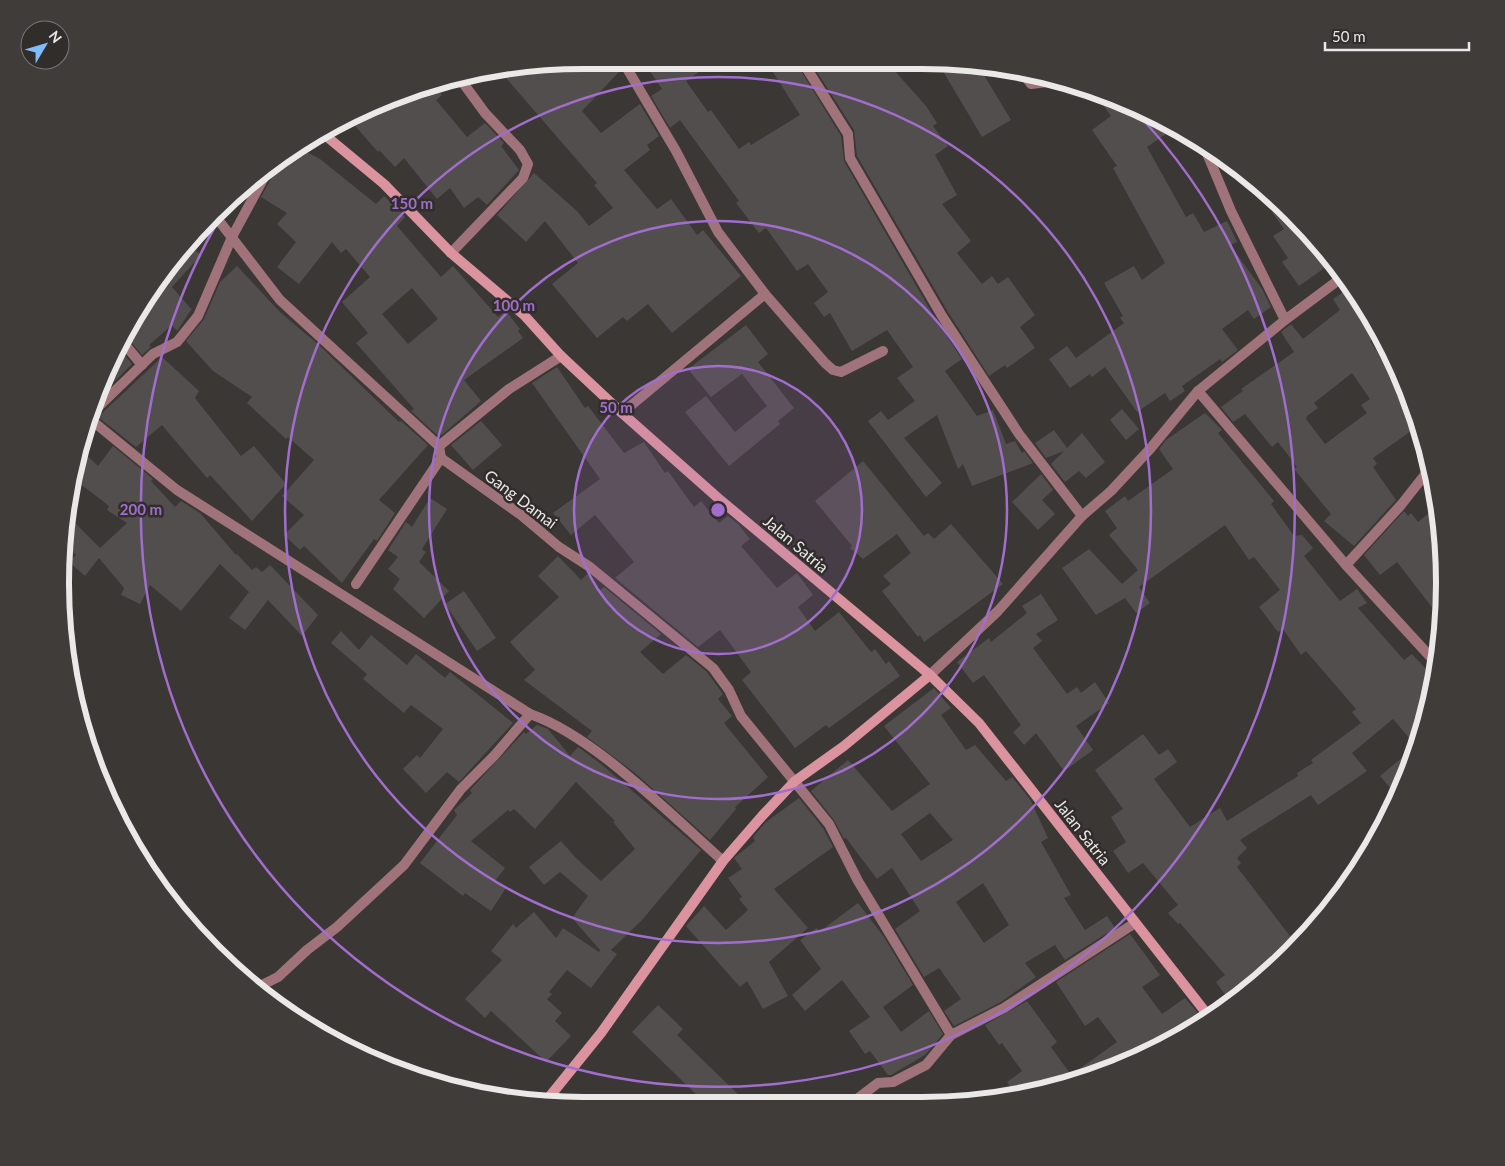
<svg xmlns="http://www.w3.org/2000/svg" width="1505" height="1166" font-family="Lato,sans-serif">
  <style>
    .building { fill: #524e4e; fill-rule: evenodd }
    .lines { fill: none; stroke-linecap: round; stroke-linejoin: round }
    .lane { stroke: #a0737a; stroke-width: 10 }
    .street { stroke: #a0737a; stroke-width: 10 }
    .secondary { stroke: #da939f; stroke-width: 10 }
    .ring { fill: none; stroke: #a26ecd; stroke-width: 2.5 }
    .labels { text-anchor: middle; stroke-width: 5; stroke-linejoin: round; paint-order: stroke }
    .street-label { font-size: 16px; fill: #ebe9e8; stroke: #302d2b }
    .rim { fill: none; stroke: #ebe9e8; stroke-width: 6 }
    .centre { fill: #a26ecd; stroke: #302d2b; stroke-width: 2.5 }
    .ring-label { font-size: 15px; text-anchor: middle; font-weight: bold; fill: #a26ecd; stroke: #302d2b; stroke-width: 5; stroke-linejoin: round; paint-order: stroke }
  </style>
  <rect width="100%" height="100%" fill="#3a3735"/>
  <!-- building -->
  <g class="building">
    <polygon points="583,60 607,60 619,72 582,111 601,133 640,104 659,136 647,145 650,150 624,170 657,209 671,199 697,235 703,230 741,276 672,333 648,304 627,321 623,317 597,338 552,284 578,263 545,221 526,242 497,215 534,173 577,211 589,226 613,208 594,185 597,183 500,71"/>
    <polygon points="656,60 716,60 686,81 708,112 711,110 739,149 749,142 751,145 800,115 766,61 795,61 841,136 844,161 936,320 962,359 945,371 977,416 993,410 1006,444 1015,441 1022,453 1024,451 1033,463 972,486 963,464 958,469 937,415 904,438 942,483 926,497 868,421 881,411 888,420 915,401 897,378 913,367 887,330 852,351 830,313 824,317 814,303 828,292 808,264 797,271 766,228 759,233 736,203 739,201 680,120 670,128 651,96 662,89 647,67"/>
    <polygon points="810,61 886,61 926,106 937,123 933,126 948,146 935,155 957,195 942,204 971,241 957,253 982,284 992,276 998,284 1008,277 1035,315 1020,327 1035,348 1007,368 1005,365 989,376 948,312 857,156 854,130"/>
    <polygon points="937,61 978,65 1011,120 982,137"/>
    <polygon points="432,84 442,95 436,100 467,137 485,123 504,143 501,146 519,170 487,205 478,197 464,208 450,188 437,199 404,158 395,167 379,150 378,152 349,119"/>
    <polygon points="1094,92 1160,118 1169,132 1147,147 1186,217 1193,213 1204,232 1227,221 1237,242 1230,245 1262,289 1271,307 1254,319 1248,310 1222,329 1238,350 1222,362 1220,359 1182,386 1185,391 1170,401 1165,393 1137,412 1105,367 1092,377 1090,374 1070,388 1049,359 1067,346 1076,358 1124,323 1120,318 1123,316 1104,283 1134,266 1142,280 1165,263 1113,168 1117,166 1092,130 1111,116"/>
    <path d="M299,148L320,159L376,204L384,196L405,217L397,226L441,277L453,266L498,317L506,311L520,329L518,331L523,338L464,380L481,401L442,435L440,432L437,435L411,411L414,409L356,343L368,333L342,302L370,277L346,249L341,253L332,242L299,284L277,267L296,242L277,224L287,213L261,197L273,175L272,168ZM412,288L438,319L408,344L382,314Z"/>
    <polygon points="1268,194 1315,238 1333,262 1299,286 1282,262 1288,258 1273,236 1284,229 1263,199"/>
    <polygon points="189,244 201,255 172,287 191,309 195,304 177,331 172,325 149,345 151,347 142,355 125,335 130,322"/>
    <polygon points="237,266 281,313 319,345 399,422 401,421 428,445 379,500 395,513 377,541 374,539 342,583 304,546 300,550 284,535 304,515 282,496 314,460 288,437 286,439 247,403 252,397 213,371 186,341 204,319 220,282"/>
    <path d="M1352,286L1380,335L1370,341L1395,378L1401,375L1418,426L1373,458L1377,464L1373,467L1396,500L1354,546L1324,521L1331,514L1294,469L1297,467L1278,442L1272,447L1245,414L1233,422L1221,407L1243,391L1241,389L1294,352L1281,332L1291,324L1303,339L1340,310L1333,299ZM1352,373L1370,399L1361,405L1367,413L1325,444L1306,419L1307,416L1318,408L1314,403Z"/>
    <polygon points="746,325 768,354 758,362 794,408 778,421 780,424 729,466 685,412 706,396 735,432 767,406 742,374 711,397 688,369"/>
    <polygon points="119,348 132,364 99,397 113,362"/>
    <polygon points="162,357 199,391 195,398 241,456 254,446 286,484 252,521 210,475 207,478 162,425 136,447 98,417"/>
    <polygon points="557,367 585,408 588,406 624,453 644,442 665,473 668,471 694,507 701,501 719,523 728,516 738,524 750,539 741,546 777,588 797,573 813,595 798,607 815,631 839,612 871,652 875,649 886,664 889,661 900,676 829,728 826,725 795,748 742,680 751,672 720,630 698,647 615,578 634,562 595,515 571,535 553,513 600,479 532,383"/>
    <polygon points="1122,409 1139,429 1126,440 1110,420"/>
    <polygon points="1205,413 1222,430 1218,433 1274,501 1271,504 1294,536 1302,535 1313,548 1304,556 1340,601 1357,589 1367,603 1358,608 1404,660 1412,654 1427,670 1430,667 1436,671 1435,685 1416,746 1393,719 1352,753 1367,771 1318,805 1311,795 1240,840 1247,848 1237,858 1241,863 1237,867 1290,936 1313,919 1316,923 1292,953 1231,1003 1216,982 1225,975 1180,923 1178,924 1168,913 1178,905 1143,863 1128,873 1113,851 1126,842 1111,817 1123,809 1095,770 1143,734 1159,755 1168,749 1177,762 1154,779 1190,827 1220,808 1227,821 1298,776 1297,773 1313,763 1311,760 1361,723 1352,712 1356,709 1306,651 1301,655 1283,629 1278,632 1259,607 1280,590 1254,557 1249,560 1225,525 1139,587 1150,603 1136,613 1125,598 1096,615 1062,568 1089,549 1122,584 1138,570 1109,535 1117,528 1105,511 1125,496 1128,501 1173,469 1159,449 1166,440"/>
    <polygon points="481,421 502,445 473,470 451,445"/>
    <polygon points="1054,430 1067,448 1082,433 1105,462 1086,478 1079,471 1065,482 1051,464 1064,451 1046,458 1035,443"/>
    <polygon points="113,446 153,479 151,481 175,507 181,501 200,513 236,555 237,554 252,570 256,567 262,572 270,565 318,615 302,636 268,600 245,630 229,618 249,592 220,564 181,611 150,585 140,604 121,595 124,588 99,558 85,576 69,562 76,555 65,544 69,517 100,548 127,523 107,510 109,506 74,479 78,447 98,466"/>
    <polygon points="863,461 924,536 928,533 934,539 951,524 1003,584 924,642 920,635 918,637 882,591 891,584 883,576 911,553 897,534 863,559 850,548 852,546 815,501"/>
    <polygon points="1041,474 1053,490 1042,500 1055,514 1038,530 1012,502"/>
    <polygon points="430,498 447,509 422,549 426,552 419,562 449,591 424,618 393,589 400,579 388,569 398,557 388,550 406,522 412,527"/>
    <polygon points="1404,511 1408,516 1411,513 1418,522 1428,514 1440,528 1445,583 1441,619 1397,562 1380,575 1364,555"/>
    <polygon points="558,556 581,580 587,574 600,590 604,587 661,634 640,652 663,674 686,655 706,671 723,694 718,699 732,716 724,723 768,777 735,807 736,809 710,840 635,773 587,737 592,731 524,680 535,670 510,642 559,597 538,576"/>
    <polygon points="464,591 496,638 477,651 445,604"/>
    <polygon points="1041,594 1058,620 1036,634 1042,641 1033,648 1067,694 1077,687 1081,693 1095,682 1109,703 1076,726 1093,750 1064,771 1036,733 1024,745 1013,732 1021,725 984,675 973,683 957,662 989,638 991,642 1027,613 1022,606"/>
    <polygon points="341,631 359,650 371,635 407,665 416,654 445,678 450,672 513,723 459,782 447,772 426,793 403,769 417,755 420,758 443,729 411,705 404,713 363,679 367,674 331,643"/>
    <path d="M934,688L951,708L941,715L966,750L975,745L1006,781L1012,777L1030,799L1048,838L1041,842L1071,895L1064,898L1085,930L1107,916L1115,928L1065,960L1055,945L1025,963L1036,977L1001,1002L954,1026L944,1011L961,999L939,968L924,977L895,929L920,911L892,868L877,879L846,838L844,839L834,820L811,791L848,760L892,811L930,784L884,726ZM930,813L953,840L921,861L901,834ZM983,883L1009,925L984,943L956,902Z"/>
    <polygon points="537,725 548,729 570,756 578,747 601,764 701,850 642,920 611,950 617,954 591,988 567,970 549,992 552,994 547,999 562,1013 555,1021 571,1036 546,1062 491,1011 485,1018 465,999 502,960 491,951 513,924 516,928 534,912 556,938 563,928 599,952 600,950 572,918 588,896 560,872 544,885 529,867 561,841 575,857 601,881 635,849 613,822 615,821 576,782 535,829 514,809 510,812 508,810 471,841 505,868 495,881 506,888 491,911 465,893 463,896 420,863 457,815 454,810 472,793 470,790 524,732 526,734"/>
    <polygon points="1416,746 1405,783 1398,797 1380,776"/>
    <polygon points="799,798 823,828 833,847 774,889 808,928 769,962 788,996 763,1009 747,981 740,987 686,926 704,906 726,930 748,910 739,899 742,897 728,878 742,869 734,858 755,841 753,837 766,822"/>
    <polygon points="858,903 884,937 913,985 883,1007 901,1032 929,1011 943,1034 925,1055 891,1075 888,1075 870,1051 865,1054 849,1031 870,1017 842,980 805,1011 792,995 821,969 800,940 817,928 819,932"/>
    <polygon points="1130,934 1160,975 1142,987 1162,1014 1185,998 1199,1014 1175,1032 1178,1035 1090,1078 1016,1095 1007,1082 1022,1071 1002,1043 999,1045 985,1025 1027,1001 1057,1042 1051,1047 1071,1075 1117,1042 1098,1017 1085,1026 1056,982"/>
    <polygon points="658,1005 683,1029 677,1035 746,1102 704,1102 632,1032"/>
  </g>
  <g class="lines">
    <!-- lane -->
    <g class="lane">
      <polyline points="1022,72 1031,84 1047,82 1054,77"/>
      <polyline points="1204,146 1231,211 1285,320"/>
    </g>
    <!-- street -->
    <g class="street">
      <polyline points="622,60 676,151 718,232 765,294 825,363 833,370 841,372 883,351"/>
      <polyline points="802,61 848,134 850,158 942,316 1019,434 1082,516"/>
      <polyline points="213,213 280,300 439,446 441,458 521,515 559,547 590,567 713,668 729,690 741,716 829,824 858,881 951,1035 1004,1008 1135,923"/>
      <polyline points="451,253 523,178 528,164 520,150 485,113 458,76"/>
      <polyline points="122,341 142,365"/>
      <polyline points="1198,391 1346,565 1437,664"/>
      <polyline points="93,412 153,354 177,342 198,316 232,237 267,172"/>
      <polyline points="622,413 765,294"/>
      <path d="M90,419L177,490L530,714C594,736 671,815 723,861"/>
      <polyline points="439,446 509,389 561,356"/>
      <polyline points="1346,565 1401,505 1431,467"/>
      <polyline points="356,584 441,458"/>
      <polyline points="930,675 998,611 1082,516 1111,491 1150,449 1198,391 1285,320 1344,276"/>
      <polyline points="256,988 278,977 307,950 337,927 404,865 461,789 494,756 530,714"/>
      <polyline points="553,1094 561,1101"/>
      <polyline points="853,1102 878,1083 893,1082 926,1065 951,1035"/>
    </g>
    <!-- secondary -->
    <g class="secondary">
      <polyline points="320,131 384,184 451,253 524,315 561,356 622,413 718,498 930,675 979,723 1211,1019"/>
      <polyline points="546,1101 601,1033 723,861 762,816 795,781 844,746 930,675"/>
    </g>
  </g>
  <!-- distance rings -->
  <circle cx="718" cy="510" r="144" fill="#a26ecd" fill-opacity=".12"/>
  <g class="ring">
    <circle cx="718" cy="510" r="144"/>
    <circle cx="718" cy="510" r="289"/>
    <circle cx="718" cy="510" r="433"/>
    <path d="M1130 106A577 577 0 1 1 231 200"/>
  </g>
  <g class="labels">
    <!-- street labels -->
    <g class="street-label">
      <text transform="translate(521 499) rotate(37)" y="6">Gang Damai</text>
      <text transform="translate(796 544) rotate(40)" y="6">Jalan Satria</text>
      <text transform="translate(1083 832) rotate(52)" y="6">Jalan Satria</text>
    </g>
  </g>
  <!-- crop -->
  <path d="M0 0H1505V1166H0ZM583 69H922A514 514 0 0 1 1436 583V583A514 514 0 0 1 922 1097H583A514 514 0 0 1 69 583V583A514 514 0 0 1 583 69Z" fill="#3f3c3a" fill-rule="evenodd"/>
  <path class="rim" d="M583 69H922A514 514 0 0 1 1436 583V583A514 514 0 0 1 922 1097H583A514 514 0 0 1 69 583V583A514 514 0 0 1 583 69Z"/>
  <circle cx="718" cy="510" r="8" class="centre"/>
  <g class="ring-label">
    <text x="412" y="209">150 m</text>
    <text x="514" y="311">100 m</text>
    <text x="616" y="413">50 m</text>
    <text x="141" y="515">200 m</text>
  </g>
  <!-- north arrow -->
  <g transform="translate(45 45) rotate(52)"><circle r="24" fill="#302d2b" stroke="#7b7877"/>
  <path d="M0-4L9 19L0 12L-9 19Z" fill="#7fbdfa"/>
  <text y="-8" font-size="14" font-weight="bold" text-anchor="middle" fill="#ebe9e8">N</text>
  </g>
  <!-- scale -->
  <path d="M1325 42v8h144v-8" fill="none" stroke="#ebe9e8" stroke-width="2.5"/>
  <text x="1332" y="42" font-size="15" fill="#ebe9e8" stroke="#302d2b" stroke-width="4" paint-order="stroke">50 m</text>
</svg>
